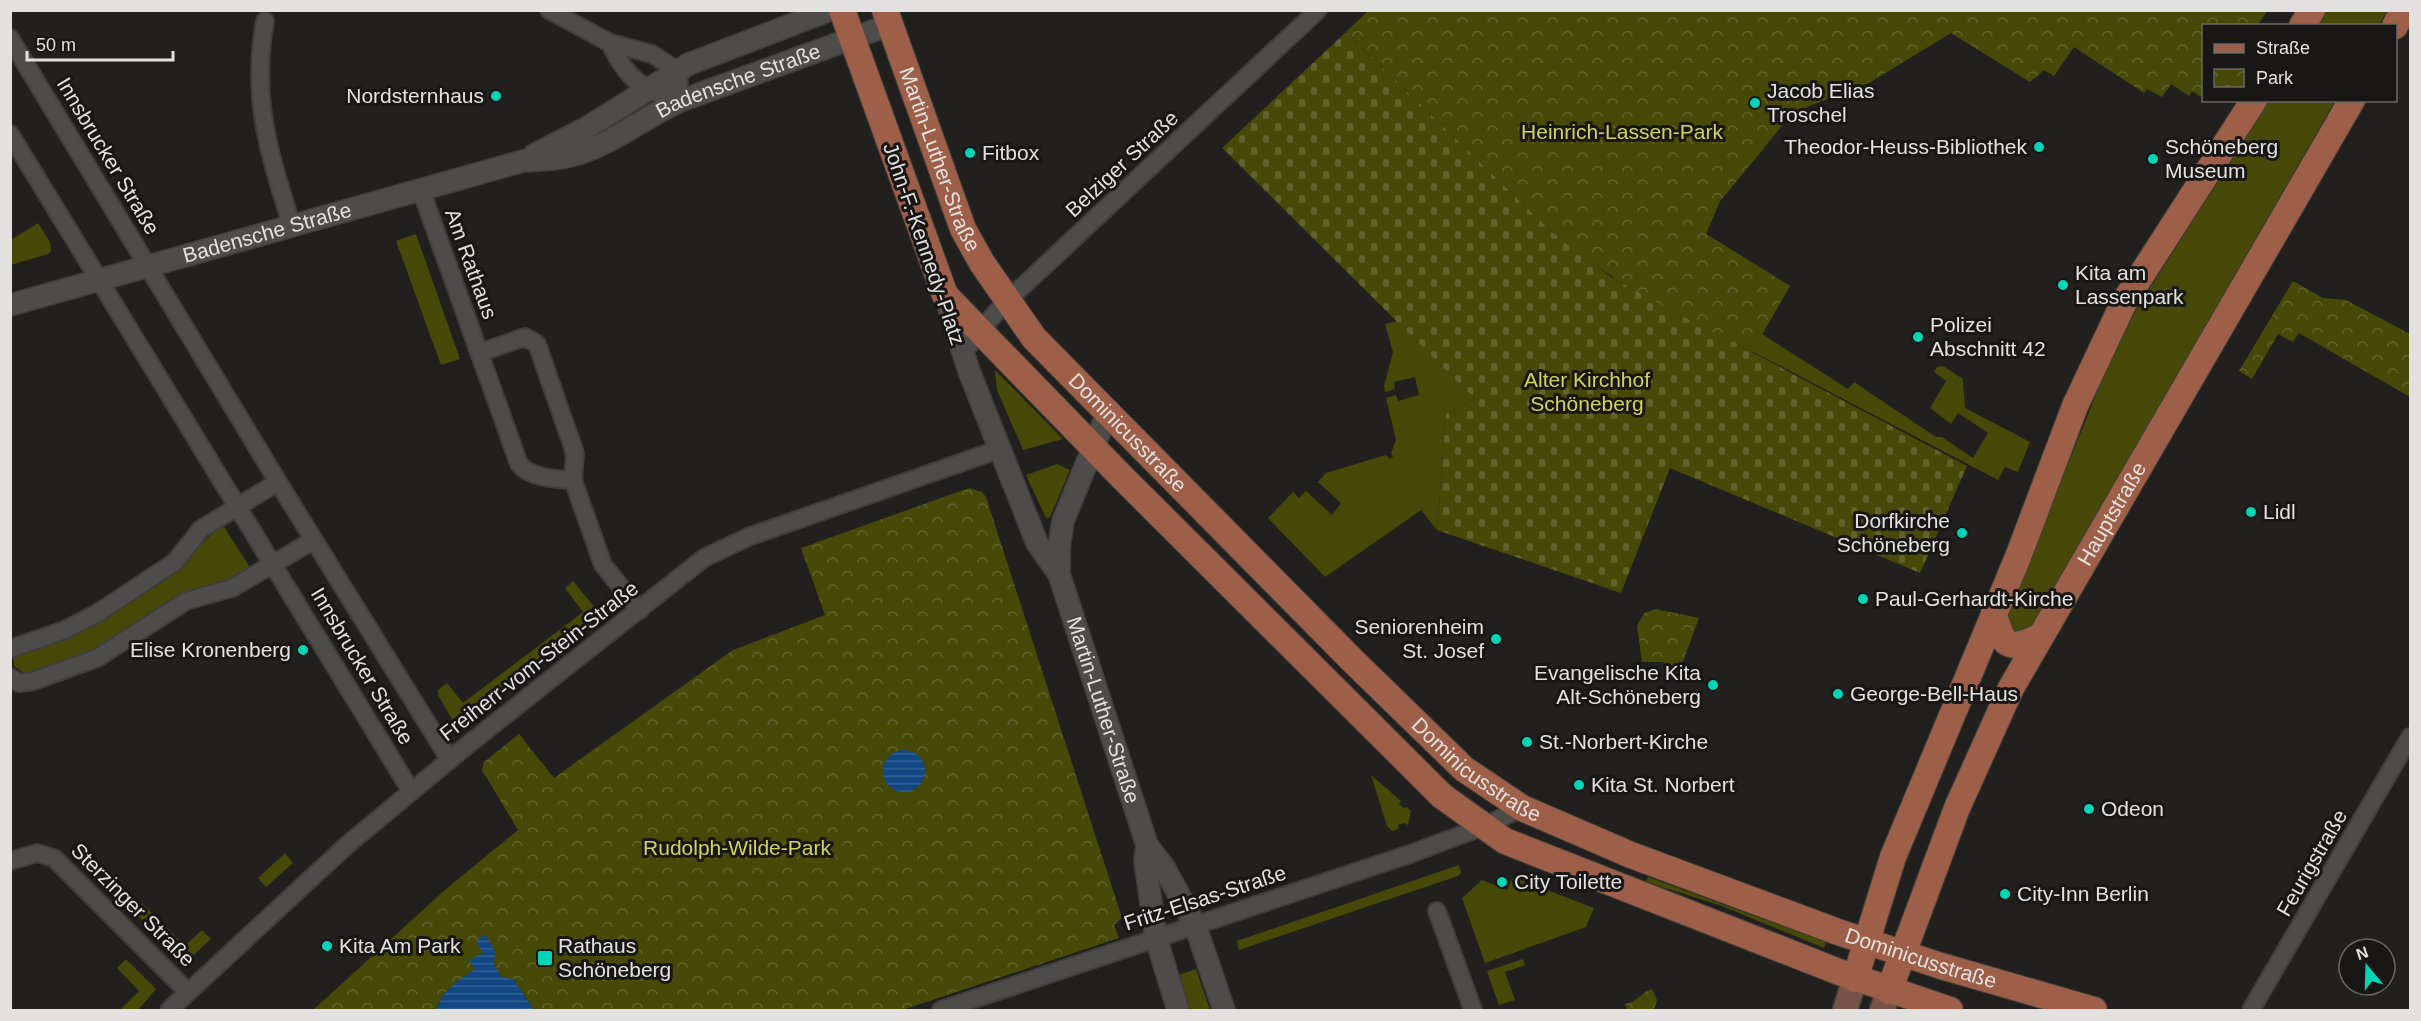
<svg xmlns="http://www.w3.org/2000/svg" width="2421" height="1021" font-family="Helvetica,sans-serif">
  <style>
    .green { fill: #474908 }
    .cemetery { fill: url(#cemetery-stones) }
    .park { fill: url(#park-crowns); fill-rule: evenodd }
    .water { fill: url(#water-rules) }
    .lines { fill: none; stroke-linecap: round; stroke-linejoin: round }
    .minor-casing { stroke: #403e3c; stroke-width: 20 }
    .tertiary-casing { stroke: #403e3c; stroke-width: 24 }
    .secondary-casing { stroke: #403e3c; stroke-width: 27 }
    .primary-casing { stroke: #403e3c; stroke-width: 28 }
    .minor { stroke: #4e4c4a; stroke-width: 16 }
    .tertiary { stroke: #4e4c4a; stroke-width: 21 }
    .secondary { stroke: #765548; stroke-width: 24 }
    .primary { stroke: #9d5f47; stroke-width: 26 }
    .poi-dot { fill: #00d5b7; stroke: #191715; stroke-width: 2 }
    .labels { text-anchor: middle; stroke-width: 6; stroke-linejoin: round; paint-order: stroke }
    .street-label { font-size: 21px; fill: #e3e1e0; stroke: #191715 }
    .poi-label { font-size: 21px; fill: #e3e1e0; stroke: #191715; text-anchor: start }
    .park-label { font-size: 21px; fill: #cfd55a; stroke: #191715 }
  </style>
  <defs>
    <pattern id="cemetery-stones" width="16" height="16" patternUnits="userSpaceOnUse" patternTransform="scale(1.5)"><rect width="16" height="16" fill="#474908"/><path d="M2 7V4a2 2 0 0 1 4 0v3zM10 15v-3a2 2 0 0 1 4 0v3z" fill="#61632c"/></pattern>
    <pattern id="park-crowns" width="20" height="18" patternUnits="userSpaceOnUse" patternTransform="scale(1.5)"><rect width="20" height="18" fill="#474908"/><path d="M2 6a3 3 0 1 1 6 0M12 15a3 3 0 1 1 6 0" fill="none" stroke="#61632c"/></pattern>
    <pattern id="water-rules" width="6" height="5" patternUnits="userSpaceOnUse" patternTransform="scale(1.5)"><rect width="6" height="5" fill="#124784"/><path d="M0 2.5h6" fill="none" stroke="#346195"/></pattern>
  </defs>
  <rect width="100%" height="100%" fill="#22201e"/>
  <!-- green -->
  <g class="green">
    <polygon points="2326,11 2387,11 2379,25 2316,26"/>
    <polygon points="2269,101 2335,101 2029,632 2010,637 2007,615 2110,360 2136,310"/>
    <polygon points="1770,141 1720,201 1706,234 1790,286 1762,334 1848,389 1854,382 1936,437 1942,437 1973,458 1988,433 1958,413 1951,424 1930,408 1946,381 1934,372 1937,367 1943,366 1963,379 1965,408 2030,442 2018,472 2005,467 1998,480 1612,278 1687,221"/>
    <polygon points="38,223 50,242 51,251 48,254 11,265 11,240"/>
    <polygon points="416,234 460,359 441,365 396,241"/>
    <polygon points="1397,321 1475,399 1446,414 1437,530 1421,510 1325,577 1268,518 1293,492 1299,498 1306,491 1332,515 1341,503 1318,482 1326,473 1386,455 1390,459 1393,457 1391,453 1396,440 1386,398 1396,395 1398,401 1419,395 1415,377 1394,382 1395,389 1385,392 1384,386 1393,352 1385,324"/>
    <polygon points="995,370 1058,434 1063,439 1023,450 997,390"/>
    <polygon points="1057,464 1070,470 1050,517 1046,518 1026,475"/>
    <path d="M223,525L251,569L234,579L195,588L103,645L70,660L24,673L14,666L13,658L18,652C72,631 119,612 167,579C188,563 201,540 223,525Z"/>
    <polygon points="573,581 596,609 596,615 460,722 453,721 438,695 438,690 447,683 463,703 583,612 565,588"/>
    <polygon points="1371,775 1401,801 1399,804 1404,808 1407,807 1411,811 1408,825 1404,823 1398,825 1398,829 1392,831 1387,826"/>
    <polygon points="285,853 293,863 266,887 258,878"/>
    <polygon points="1459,865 1461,873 1458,876 1239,950 1237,941"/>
    <polygon points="1513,877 1594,908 1586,927 1485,963 1462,898 1482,880 1507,890"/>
    <polygon points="1648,877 1826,942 1824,948 1722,906 1646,882"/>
    <polygon points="142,903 185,946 202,930 211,939 185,963 134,912"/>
    <polygon points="126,959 156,989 138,1010 120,1010 139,991 117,968"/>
    <polygon points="1523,959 1525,965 1505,972 1515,1000 1499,1005 1487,971"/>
    <polygon points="1196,969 1210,1010 1187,1010 1176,976"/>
  </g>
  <!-- cemetery -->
  <polygon class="cemetery" points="1346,32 1553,233 1612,278 1967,466 1920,573 1670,468 1621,593 1437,530 1446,414 1475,399 1222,148"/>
  <!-- park -->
  <g class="park">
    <path d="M1369,10H2267V11L2258,25L2204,26L2203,98L2192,91L2189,96L2171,84L2162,97L2147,89L2144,93L2074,47L2054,76L2044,70L2030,82L1951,33L1869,83L1799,110L1789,117L1720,201L1706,234L1790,286L1752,352C1683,316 1612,284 1553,233L1346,32Z"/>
    <polygon points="2293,281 2323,298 2346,300 2410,334 2410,397 2299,333 2293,342 2278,334 2252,379 2239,371"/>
    <path d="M969,488L982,492L986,497L1122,918L1114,925L1119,938L902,1010H534L514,980L501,976L484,952C481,958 479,965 475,969C458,986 443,985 437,1010H313L446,889L518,830L482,770L484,762L519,734L554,778L733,650L825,615L801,548ZM905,751C925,755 930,776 915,789L889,785C877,768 887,755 905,751Z"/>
    <polygon points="1656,609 1699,618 1678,675 1663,662 1642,662 1637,626 1644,613"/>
    <path d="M1652,989L1657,1000L1654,1010H1627L1625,1004C1639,1001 1640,993 1652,989Z"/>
  </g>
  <!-- water -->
  <g class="water">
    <circle cx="904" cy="771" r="21"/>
    <path d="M485,934L495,951L494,964L501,976L514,980L534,1010H437C442,989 458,981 475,969L469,960L483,953L476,941Z"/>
  </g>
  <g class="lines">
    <defs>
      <g id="minor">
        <path d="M549,10L610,43L652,54L678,71L680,101C642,89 627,80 610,43"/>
        <path d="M265,21C251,99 269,153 292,226"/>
        <polyline points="10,38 278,482 450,760"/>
        <polyline points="10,134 411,791"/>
        <path d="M421,190L519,464C530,478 556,479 573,480"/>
        <polyline points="479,353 525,337 537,344 575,453 573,480 603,565 640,610"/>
        <polyline points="963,354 980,330 1007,301 1318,10"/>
        <polyline points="10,649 65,630 96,614 175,562 201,529 278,482"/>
        <polyline points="10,677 19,683 33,681 97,658 186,601 232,588 314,540"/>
        <polyline points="10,861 37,853 54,858 188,992"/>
        <polyline points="1437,911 1473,1010"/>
        <polyline points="169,1010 347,845 465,747 704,558 748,537 1000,449"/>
        <polyline points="941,1010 1410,854 1482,827 1522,808"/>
        <polyline points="2251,1010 2410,737"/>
      </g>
      <g id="tertiary">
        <polyline points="534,155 588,127 689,64 830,10"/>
        <polyline points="945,295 969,371 1037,543 1059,574"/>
        <path id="s1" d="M10,305L523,161C538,160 555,160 570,156C610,146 643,118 680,101L889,25"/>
        <path id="s2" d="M1107,414L1063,521L1059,547V574L1147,845L1165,869L1195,925L1224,1010"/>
        <polyline points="1147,845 1145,861 1156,938 1178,1010"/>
      </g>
      <g id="secondary">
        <polyline points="1845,1010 1855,979"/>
        <polyline points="1882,1010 1889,991"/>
      </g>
      <g id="primary">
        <polyline points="842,10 945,295 1124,479 1442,796 1505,841 1839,972 1950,1010"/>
        <path id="s3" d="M885,10L963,229L982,263L1034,338L1353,661L1464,769L1522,808L1631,855L1838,932L1941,966L2094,1010"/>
        <polyline points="2302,26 2312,10"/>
        <polyline points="2395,26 2403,10"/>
        <path d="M1994,614C2003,646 2007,652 2039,637"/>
        <polyline points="1855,979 1893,857 2018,557 2075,406 2124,302 2254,100"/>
        <path id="s4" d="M1889,991L1957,808L2011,688L2352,100"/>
      </g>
    </defs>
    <!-- minor casing -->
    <use href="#minor" class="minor-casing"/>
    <!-- tertiary casing -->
    <use href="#tertiary" class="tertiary-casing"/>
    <!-- secondary casing -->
    <use href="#secondary" class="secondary-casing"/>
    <!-- primary casing -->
    <use href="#primary" class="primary-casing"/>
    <!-- minor -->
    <use href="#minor" class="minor"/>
    <!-- tertiary -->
    <use href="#tertiary" class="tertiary"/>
    <!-- secondary -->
    <use href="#secondary" class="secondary"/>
    <!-- primary -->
    <use href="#primary" class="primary"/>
  </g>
  <!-- markers -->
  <g class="poi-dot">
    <circle cx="496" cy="96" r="6"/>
    <circle cx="1755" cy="103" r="6"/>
    <circle cx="2039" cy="147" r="6"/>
    <circle cx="970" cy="153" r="6"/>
    <circle cx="2153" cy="159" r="6"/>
    <circle cx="2063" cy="285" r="6"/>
    <circle cx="1918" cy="337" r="6"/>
    <circle cx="2251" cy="512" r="6"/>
    <circle cx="1962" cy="533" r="6"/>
    <circle cx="1863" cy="599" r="6"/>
    <circle cx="1496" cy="639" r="6"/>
    <circle cx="303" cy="650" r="6"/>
    <circle cx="1713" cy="685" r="6"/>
    <circle cx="1838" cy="694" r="6"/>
    <circle cx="1527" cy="742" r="6"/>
    <circle cx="1579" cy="785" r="6"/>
    <circle cx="2089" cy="809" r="6"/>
    <circle cx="1502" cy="882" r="6"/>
    <circle cx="2005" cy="894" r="6"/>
    <circle cx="327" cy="946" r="6"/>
    <rect x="537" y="950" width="16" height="16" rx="3"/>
  </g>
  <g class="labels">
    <!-- street labels -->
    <g class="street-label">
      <text dy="7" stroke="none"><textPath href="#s1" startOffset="765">Badensche Straße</textPath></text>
      <text transform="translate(108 156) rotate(59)" y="7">Innsbrucker Straße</text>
      <text dy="7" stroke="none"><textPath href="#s3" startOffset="159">Martin-Luther-Straße</textPath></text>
      <text transform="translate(1122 164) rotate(-43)" y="7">Belziger Straße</text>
      <text dy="7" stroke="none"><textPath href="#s1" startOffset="267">Badensche Straße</textPath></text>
      <text transform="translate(924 244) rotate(71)" y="7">John-F.-Kennedy-Platz</text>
      <text transform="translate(471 264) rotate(70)" y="7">Am Rathaus</text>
      <text dy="7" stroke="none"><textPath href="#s3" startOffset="496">Dominicusstraße</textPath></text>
      <text dy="7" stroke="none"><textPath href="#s4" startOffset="528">Hauptstraße</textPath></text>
      <text transform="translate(539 661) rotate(-38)" y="7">Freiherr-vom-Stein-Straße</text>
      <text transform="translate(362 666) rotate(59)" y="7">Innsbrucker Straße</text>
      <text dy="7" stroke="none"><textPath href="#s2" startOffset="312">Martin-Luther-Straße</textPath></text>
      <text dy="7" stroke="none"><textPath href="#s3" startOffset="982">Dominicusstraße</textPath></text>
      <text transform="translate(2312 863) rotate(-60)" y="7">Feurigstraße</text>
      <text transform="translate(1205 898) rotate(-18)" y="7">Fritz-Elsas-Straße</text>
      <text transform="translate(133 905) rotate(45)" y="7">Sterzinger Straße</text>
      <text dy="7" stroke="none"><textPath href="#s3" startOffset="1468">Dominicusstraße</textPath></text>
    </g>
    <!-- poi labels -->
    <g class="poi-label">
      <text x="1767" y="98">Jacob Elias<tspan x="1767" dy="24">Troschel</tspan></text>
      <text x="484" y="103" text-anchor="end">Nordsternhaus</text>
      <text x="2027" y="154" text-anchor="end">Theodor-Heuss-Bibliothek</text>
      <text x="2165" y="154">Schöneberg<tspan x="2165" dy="24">Museum</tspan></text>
      <text x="982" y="160">Fitbox</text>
      <text x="2075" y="280">Kita am<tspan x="2075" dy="24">Lassenpark</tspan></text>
      <text x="1930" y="332">Polizei<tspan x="1930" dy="24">Abschnitt 42</tspan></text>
      <text x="2263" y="519">Lidl</text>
      <text x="1950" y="528" text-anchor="end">Dorfkirche<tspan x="1950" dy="24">Schöneberg</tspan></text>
      <text x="1875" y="606">Paul-Gerhardt-Kirche</text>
      <text x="1484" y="634" text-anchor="end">Seniorenheim<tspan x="1484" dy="24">St. Josef</tspan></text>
      <text x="291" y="657" text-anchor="end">Elise Kronenberg</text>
      <text x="1701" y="680" text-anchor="end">Evangelische Kita<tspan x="1701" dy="24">Alt-Schöneberg</tspan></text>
      <text x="1850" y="701">George-Bell-Haus</text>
      <text x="1539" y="749">St.-Norbert-Kirche</text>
      <text x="1591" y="792">Kita St. Norbert</text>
      <text x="2101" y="816">Odeon</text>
      <text x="1514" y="889">City Toilette</text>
      <text x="2017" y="901">City-Inn Berlin</text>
      <text x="339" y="953">Kita Am Park</text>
      <text x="558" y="953">Rathaus<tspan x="558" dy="24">Schöneberg</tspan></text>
    </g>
    <!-- park labels -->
    <g class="park-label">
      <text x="1622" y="139">Heinrich-Lassen-Park</text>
      <text x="1587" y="387">Alter Kirchhof<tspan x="1587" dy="24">Schöneberg</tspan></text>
      <text x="737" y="855">Rudolph-Wilde-Park</text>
    </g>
  </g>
  <!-- border -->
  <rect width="2421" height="1021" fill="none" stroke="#e3e1e0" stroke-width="24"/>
  <!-- legend -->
  <rect x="2202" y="24" width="195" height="78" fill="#191715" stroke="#6a6866" stroke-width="1.5"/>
  <rect x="2214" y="44" width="30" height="9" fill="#9d5f47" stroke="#6a6866" stroke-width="1.5"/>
  <text x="2256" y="54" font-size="18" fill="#e3e1e0">Straße</text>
  <rect x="2214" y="69" width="30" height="18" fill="url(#park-crowns)" stroke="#6a6866" stroke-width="1.5"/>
  <text x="2256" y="84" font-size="18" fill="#e3e1e0">Park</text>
  <!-- north arrow -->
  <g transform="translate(2367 967) rotate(341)"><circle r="28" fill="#191715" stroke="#6a6866" stroke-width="1.5"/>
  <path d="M0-4.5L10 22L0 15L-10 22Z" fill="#00d5b7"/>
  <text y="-9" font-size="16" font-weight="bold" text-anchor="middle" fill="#e3e1e0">N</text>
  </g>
  <!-- scale -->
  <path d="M27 51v9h146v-9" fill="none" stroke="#e3e1e0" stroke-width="3"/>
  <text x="36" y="51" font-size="18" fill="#e3e1e0" stroke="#191715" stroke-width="4.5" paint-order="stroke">50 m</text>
</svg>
